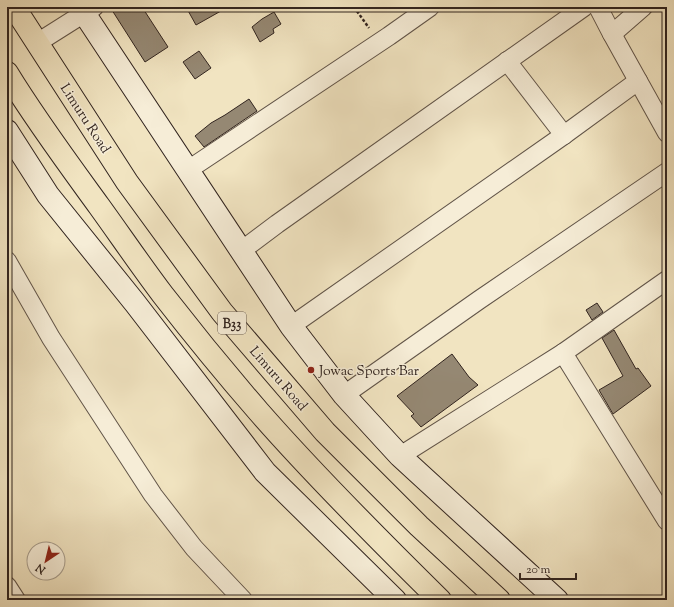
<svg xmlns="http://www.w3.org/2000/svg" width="674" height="607" font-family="'Sorts Mill Goudy',serif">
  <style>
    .building { fill: #958873; stroke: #31241f }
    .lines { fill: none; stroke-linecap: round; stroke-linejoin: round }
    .street-casing { stroke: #615448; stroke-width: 20 }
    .secondary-casing { stroke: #31241f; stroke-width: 24 }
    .highway-casing { stroke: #31241f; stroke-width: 24 }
    .path { stroke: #31241f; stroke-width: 2.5; stroke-dasharray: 3 2; stroke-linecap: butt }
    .street { stroke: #f6edd7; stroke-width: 18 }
    .secondary { stroke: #f6edd7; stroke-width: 22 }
    .highway { stroke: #f1e4c1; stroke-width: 22 }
    .poi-dot { fill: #8f2418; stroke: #f6edd7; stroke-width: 1.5 }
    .labels { text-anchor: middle; stroke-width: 3; stroke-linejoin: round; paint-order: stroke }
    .shield { fill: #f6edd7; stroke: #6c6056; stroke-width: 1 }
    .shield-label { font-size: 13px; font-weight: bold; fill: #31241f }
    .street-label { font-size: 14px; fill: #31241f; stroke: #f6edd7 }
    .poi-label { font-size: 14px; fill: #31241f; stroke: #f6edd7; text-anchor: start }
  </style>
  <rect width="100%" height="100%" fill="#f1e4c1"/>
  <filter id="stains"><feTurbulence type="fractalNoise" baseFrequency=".005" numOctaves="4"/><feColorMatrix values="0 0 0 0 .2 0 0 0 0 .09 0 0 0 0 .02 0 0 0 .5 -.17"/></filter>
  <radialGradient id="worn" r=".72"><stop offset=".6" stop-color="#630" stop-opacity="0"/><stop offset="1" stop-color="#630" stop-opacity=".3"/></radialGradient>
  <!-- building -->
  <g class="building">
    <polygon points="110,7 142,7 168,47 145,62"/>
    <polygon points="186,7 228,7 196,25"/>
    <polygon points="274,12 281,24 273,29 274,33 260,42 252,27 262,19"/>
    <polygon points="199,51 211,68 195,79 183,62"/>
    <polygon points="249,99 257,111 204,147 195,136 211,123 225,115"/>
    <polygon points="597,303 603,312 592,320 586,310"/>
    <polygon points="614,330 636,369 638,368 651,386 613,414 599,390 623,376 602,338"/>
    <polygon points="452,354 469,377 478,385 421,427 411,416 414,414 397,396"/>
  </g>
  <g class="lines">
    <defs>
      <g id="street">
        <polyline points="598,7 612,34 667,133"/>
        <polyline points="612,34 643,7"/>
        <polyline points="37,43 94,7"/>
        <polyline points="507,61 564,135"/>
        <polyline points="188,170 389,36 430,7"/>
        <polyline points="241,251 277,224 584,7"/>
        <polyline points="7,261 51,338 153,495 194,548 243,600"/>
        <polyline points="291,326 564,135 638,81"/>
        <polyline points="563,353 667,521"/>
        <polyline points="344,395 479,300 667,172"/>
        <polyline points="400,456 563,353 667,280"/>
        <polyline points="7,586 16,600"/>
      </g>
      <g id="secondary">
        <polyline points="80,7 291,326 344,395 400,456 557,600"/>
        <polyline points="7,131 48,195 135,303 265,472 395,600"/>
      </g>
      <g id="highway">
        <polyline points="14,7 127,182 222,312 325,432 419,526 499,600"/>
        <path d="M7,73C35,119 67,162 99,206C120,235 141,266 163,295C194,335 226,374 259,412C316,477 378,539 440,600"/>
      </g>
    </defs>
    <!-- street casing -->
    <use href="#street" class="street-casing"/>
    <!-- secondary casing -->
    <use href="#secondary" class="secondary-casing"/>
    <!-- highway casing -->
    <use href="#highway" class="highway-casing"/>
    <!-- path -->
    <polyline class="path" points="354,7 369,28"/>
    <!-- street -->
    <use href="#street" class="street"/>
    <!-- secondary -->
    <use href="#secondary" class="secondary"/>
    <!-- highway -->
    <use href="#highway" class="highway"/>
  </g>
  <!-- markers -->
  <circle class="poi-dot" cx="311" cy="370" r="4"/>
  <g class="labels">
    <!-- shield labels -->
    <rect class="shield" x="218" y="312" width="28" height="22" rx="3"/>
    <g class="shield-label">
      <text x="232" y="328">B33</text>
    </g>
    <!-- street labels -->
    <g class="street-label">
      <text transform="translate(86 118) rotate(57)" y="5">Limuru Road</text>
      <text transform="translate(279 378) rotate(49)" y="5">Limuru Road</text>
    </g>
    <!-- poi labels -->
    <g class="poi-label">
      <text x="319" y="375">Jowac Sports Bar</text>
    </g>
  </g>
  <!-- margin -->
  <rect width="674" height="607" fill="none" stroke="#f1e4c1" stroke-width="24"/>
  <rect x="8" y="8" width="658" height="591" fill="none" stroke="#31241f" stroke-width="2"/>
  <rect x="12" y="12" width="650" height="583" fill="none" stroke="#31241f"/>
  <!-- north arrow -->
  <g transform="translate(46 561) rotate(215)"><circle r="19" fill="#f6edd7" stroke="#a79d8d"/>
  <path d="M0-3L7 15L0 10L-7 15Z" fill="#8f2418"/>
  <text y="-6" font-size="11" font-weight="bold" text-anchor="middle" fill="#31241f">N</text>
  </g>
  <!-- scale -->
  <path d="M520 573v6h56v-6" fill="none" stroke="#31241f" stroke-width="2"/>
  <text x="526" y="573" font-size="12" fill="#31241f" stroke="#f6edd7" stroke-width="3" paint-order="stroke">20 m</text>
  <rect width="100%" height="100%" filter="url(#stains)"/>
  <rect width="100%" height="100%" fill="url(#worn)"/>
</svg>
